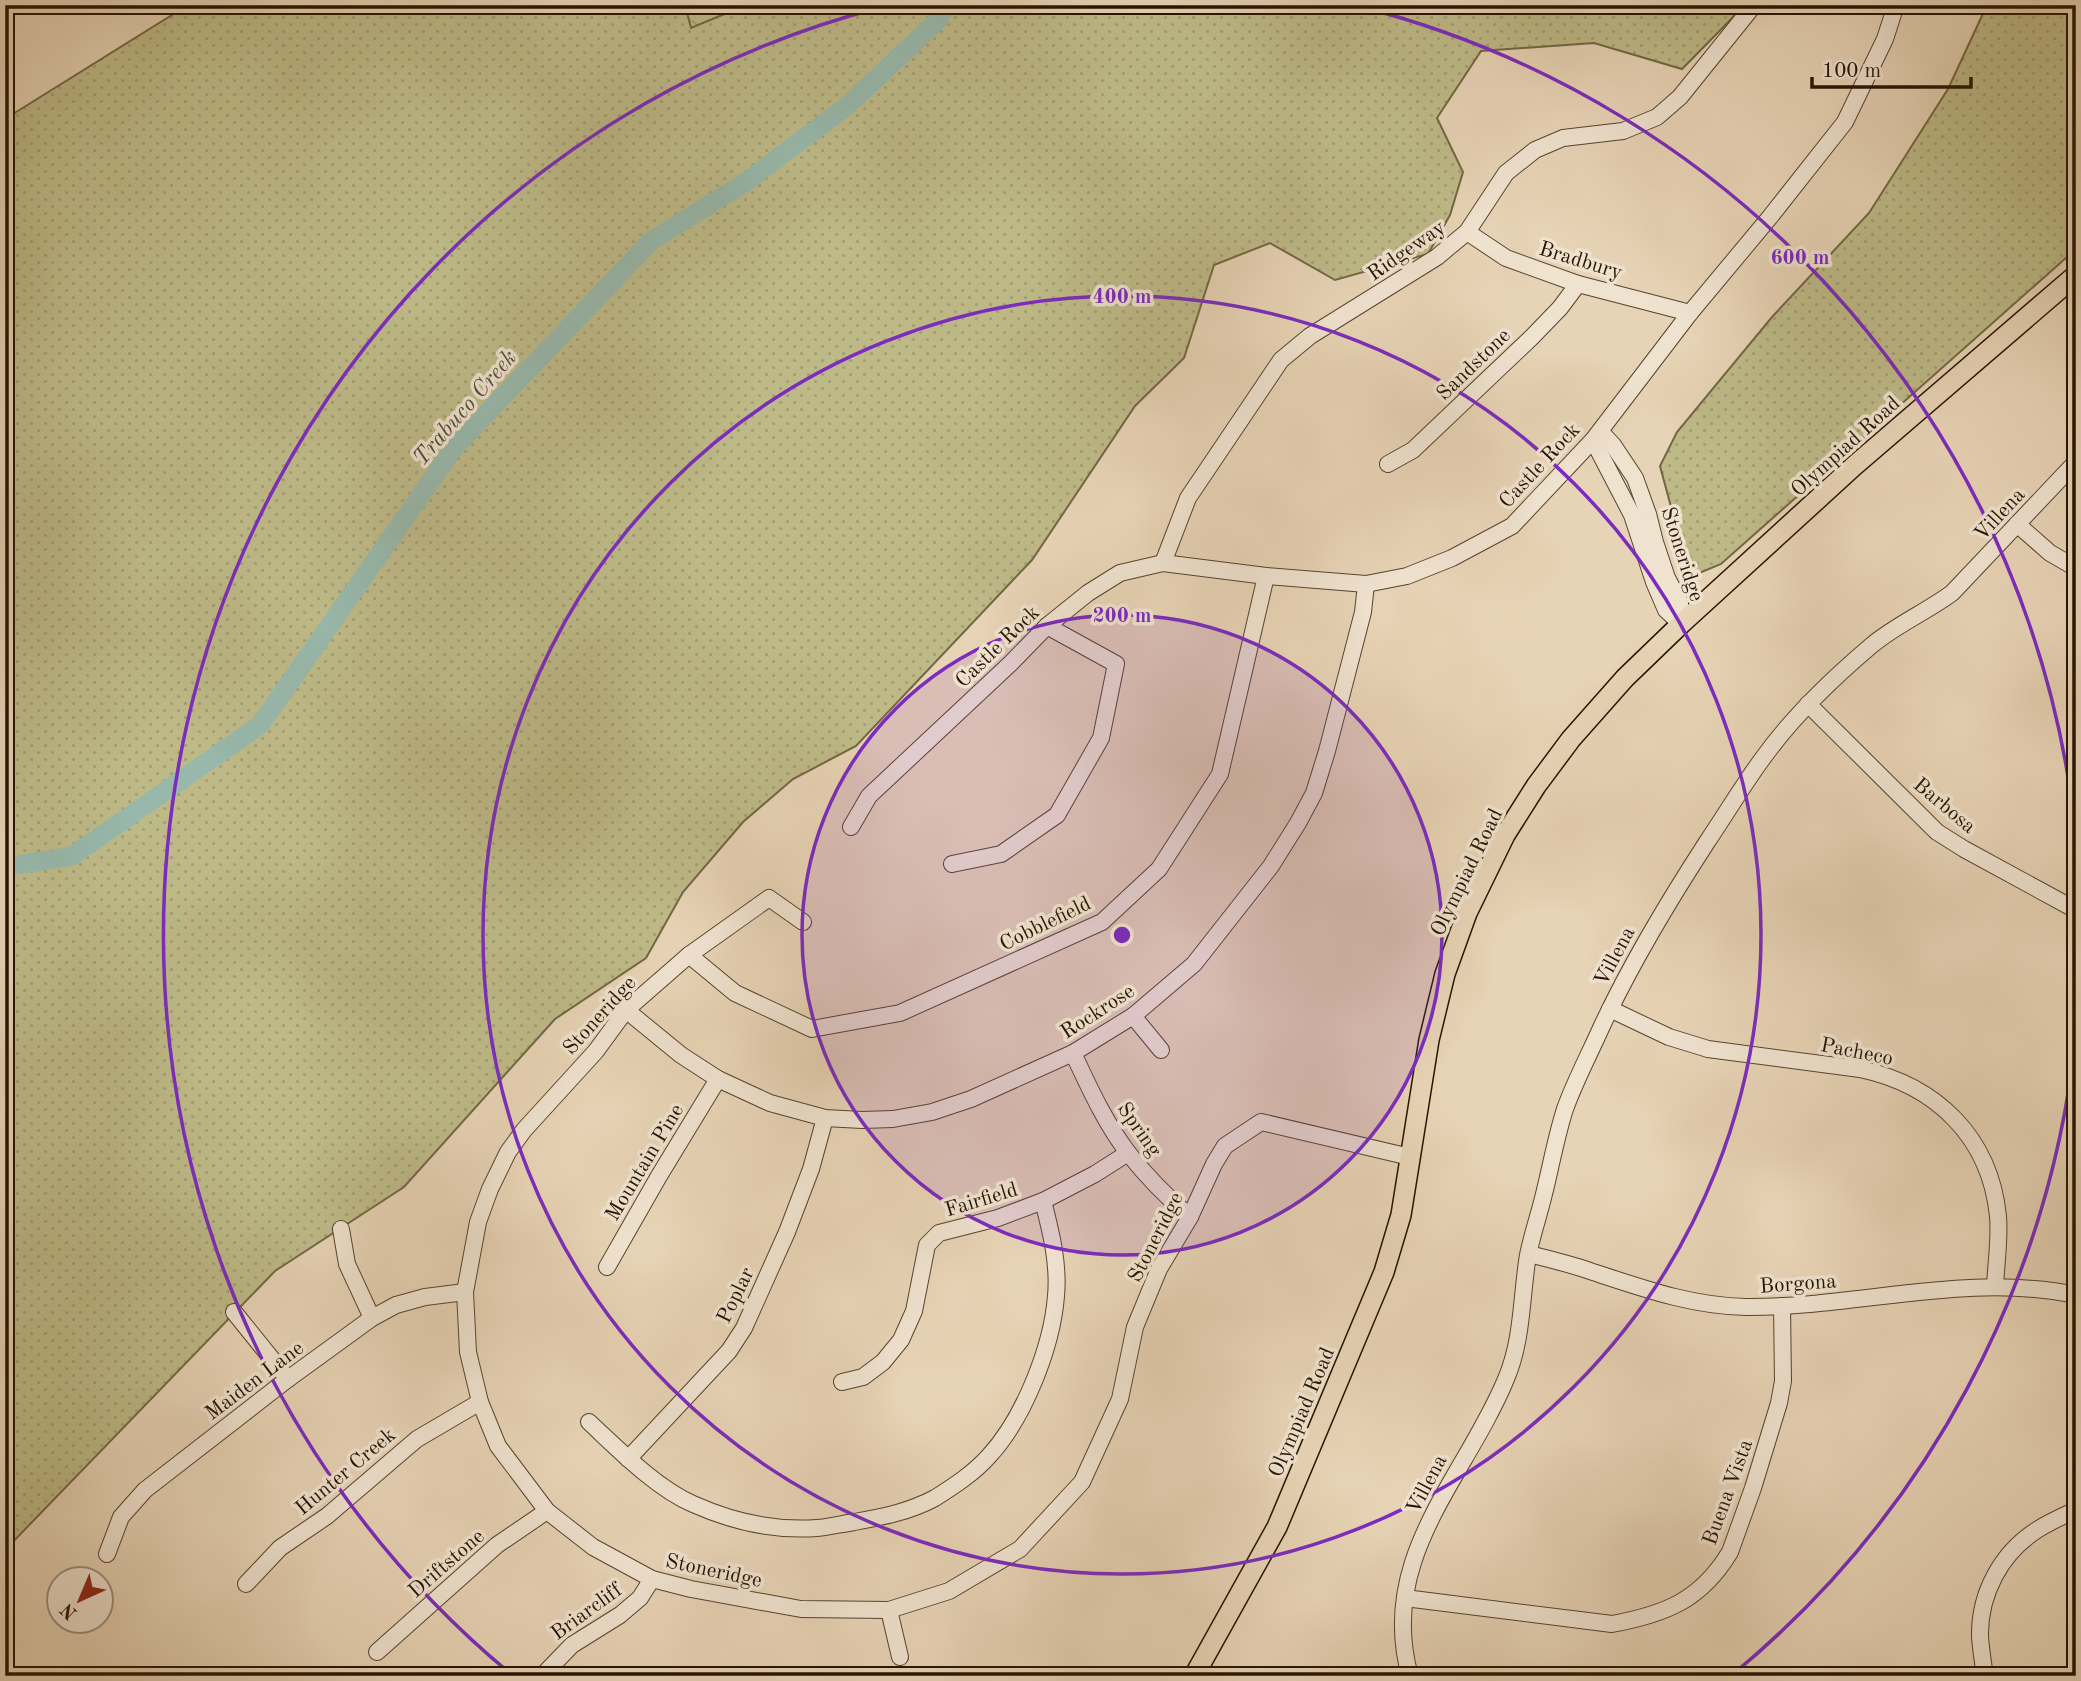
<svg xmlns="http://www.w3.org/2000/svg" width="2081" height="1681" font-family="'Old Standard TT',serif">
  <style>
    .grass { fill: url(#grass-dots); stroke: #726744; stroke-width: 2 }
    .forest { fill: url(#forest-crowns); stroke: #726744; stroke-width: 2 }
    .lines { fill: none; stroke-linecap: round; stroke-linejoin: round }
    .river { stroke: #97b8ab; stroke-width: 19 }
    .minor-casing { stroke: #56442d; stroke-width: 18 }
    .major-casing { stroke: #251400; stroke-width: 22 }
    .minor { stroke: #efe2cf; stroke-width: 16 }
    .major { stroke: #e7d3b5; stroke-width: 19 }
    .ring { fill: none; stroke: #7b2cbf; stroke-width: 3.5 }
    .labels { text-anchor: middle; stroke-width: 7; stroke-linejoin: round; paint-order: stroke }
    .street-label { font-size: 21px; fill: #251400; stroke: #efe2cf }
    .water-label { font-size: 23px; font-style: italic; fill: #4d4d3c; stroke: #efe2cf }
    .centre { fill: #7b2cbf; stroke: #efe2cf; stroke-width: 3.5 }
    .ring-label { font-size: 21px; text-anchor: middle; font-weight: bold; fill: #7b2cbf; stroke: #efe2cf; stroke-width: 7; stroke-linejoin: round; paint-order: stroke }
  </style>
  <defs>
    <pattern id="grass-dots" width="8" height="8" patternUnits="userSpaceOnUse" patternTransform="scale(1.75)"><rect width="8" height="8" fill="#beba88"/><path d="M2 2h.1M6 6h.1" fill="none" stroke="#a39f74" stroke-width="1.8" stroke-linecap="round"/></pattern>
    <pattern id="forest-crowns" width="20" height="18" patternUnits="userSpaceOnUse" patternTransform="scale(1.75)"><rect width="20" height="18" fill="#beba88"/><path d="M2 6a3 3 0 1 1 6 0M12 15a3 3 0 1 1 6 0" fill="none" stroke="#a39f74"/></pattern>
  </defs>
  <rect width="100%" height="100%" fill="#e7d3b5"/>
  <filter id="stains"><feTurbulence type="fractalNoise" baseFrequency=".00286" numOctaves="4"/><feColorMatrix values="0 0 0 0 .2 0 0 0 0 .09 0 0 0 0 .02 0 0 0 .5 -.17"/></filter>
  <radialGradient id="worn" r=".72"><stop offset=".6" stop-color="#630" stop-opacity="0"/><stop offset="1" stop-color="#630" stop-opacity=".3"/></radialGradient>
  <!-- grass -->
  <g class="grass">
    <polygon points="188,5 685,5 692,27 746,5 1745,5 1682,69 1594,43 1481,51 1437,118 1463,172 1450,215 1428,254 1335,280 1270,243 1214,265 1184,358 1135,406 1032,560 856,746 793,779 743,822 683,892 646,958 555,1019 404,1187 275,1271 5,1550 5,119"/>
    <polygon points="1987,5 2076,5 2076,249 1721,564 1690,577 1660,466 1677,432 1772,317 1869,213 1948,89"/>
  </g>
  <!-- forest -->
  <polygon class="forest" points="685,5 746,5 691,28"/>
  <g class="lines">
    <!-- river -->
    <polyline class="river" points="5,867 72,856 260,725 453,449 651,241 746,182 848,105 937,21 947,5"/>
    <defs>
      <g id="minor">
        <polyline points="1467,232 1506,258 1578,284 1690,313"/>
        <polyline points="1600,431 1613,445 1635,478 1648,514 1655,542 1667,578 1680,603 1681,624"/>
        <polyline points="1593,440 1632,515 1654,582 1666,610 1681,624"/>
        <polyline points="1388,464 1413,450 1532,337 1560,308 1578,284"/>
        <polyline points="2017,524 2050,553 2076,568"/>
        <polyline points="1163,563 1188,498 1281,360 1310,336 1437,257 1467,232 1506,173 1535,150 1563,138 1623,131 1657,117 1680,97 1754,5"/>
        <polyline points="1808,704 1937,832 1964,849 2076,910"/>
        <polyline points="851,827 869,796 1011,663 1047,626 1088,593 1120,573 1163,563 1266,576 1366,584 1407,576 1452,558 1512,526 1593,440 1690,313 1770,217 1845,122 1885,39 1896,5"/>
        <polyline points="952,864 1001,854 1057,815 1101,738 1116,664 1047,626"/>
        <polyline points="803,922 769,898 689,955 626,1010 596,1051 524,1130 508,1152 490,1189 478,1222 465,1292 468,1352 480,1402 498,1446 547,1511 593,1547 652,1579 691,1589 801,1609 889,1610 949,1591 1020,1549 1082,1482 1120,1399 1135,1327 1159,1269 1190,1217 1214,1164 1225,1146 1261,1122 1410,1157"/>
        <polyline points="689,955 735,993 812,1029 900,1013 1102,922 1159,869 1220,774 1266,576"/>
        <path d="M1610,1009L1669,1037L1708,1049L1860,1069C1936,1085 1990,1137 1998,1216C2000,1239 1996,1264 1995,1287"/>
        <polyline points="626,1010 681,1055 718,1079 770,1103 825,1118 862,1120 893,1119 932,1112 971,1099 1073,1053 1133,1016 1194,964 1271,866 1298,823 1314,793 1327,751 1363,612 1366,584"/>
        <polyline points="1133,1016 1161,1050"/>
        <path d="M1073,1053C1089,1087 1105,1123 1129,1154C1147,1177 1168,1198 1190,1217"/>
        <polyline points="341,1229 347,1264 372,1318"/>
        <path d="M1529,1254C1549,1259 1570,1264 1590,1271C1642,1288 1691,1306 1746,1307C1856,1308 1966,1272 2076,1295"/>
        <polyline points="607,1267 659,1176 718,1079"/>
        <polyline points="234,1312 288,1379"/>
        <polyline points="842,1382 863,1377 883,1362 901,1340 914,1311 927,1245 939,1233 998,1218 1043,1201 1095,1174 1128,1153"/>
        <path d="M589,1422C618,1449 656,1488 693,1504C731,1521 775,1531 817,1528C829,1527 841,1524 854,1522C882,1517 909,1512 935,1498C954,1486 974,1473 989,1456C1024,1418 1052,1347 1056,1296C1059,1264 1051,1232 1043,1201"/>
        <polyline points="628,1459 729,1351 744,1328 787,1232 811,1169 825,1118"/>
        <polyline points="107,1554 121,1517 145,1490 288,1379 372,1318 396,1305 425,1297 465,1292"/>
        <polyline points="246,1584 280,1548 327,1516 417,1439 480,1402"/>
        <path d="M1405,1598L1612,1624C1666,1614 1701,1600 1730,1552L1753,1488L1779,1403L1783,1381L1782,1306"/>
        <polyline points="889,1610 900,1657"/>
        <polyline points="377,1652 497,1545 547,1511"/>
        <polyline points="542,1676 572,1645 620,1615 640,1598 652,1579"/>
        <path d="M1410,1676C1377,1558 1465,1478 1506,1379C1523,1339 1521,1297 1528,1255C1532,1235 1539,1215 1544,1194C1551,1166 1556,1137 1565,1109C1575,1081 1589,1055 1601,1028C1631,963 1668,902 1707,842C1726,814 1743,785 1763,758C1793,716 1833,678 1872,645C1896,625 1926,612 1952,593L2076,462"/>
        <path d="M1985,1676C1983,1663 1981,1650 1980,1637C1979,1594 2001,1553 2037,1530C2049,1522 2063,1516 2076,1510"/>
      </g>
      <polyline id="major" points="1194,1676 1277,1527 1384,1272 1401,1215 1429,1040 1445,974 1467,913 1505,835 1536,786 1571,739 1625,678 1681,624 1854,466 2076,275"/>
    </defs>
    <!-- minor casing -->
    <use href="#minor" class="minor-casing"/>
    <!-- major casing -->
    <use href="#major" class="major-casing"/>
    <!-- minor -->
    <use href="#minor" class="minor"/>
    <!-- major -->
    <use href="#major" class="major"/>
  </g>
  <!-- distance rings -->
  <circle cx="1122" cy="935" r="320" fill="#7b2cbf" fill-opacity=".12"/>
  <g class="ring">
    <circle cx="1122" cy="935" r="320"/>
    <circle cx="1122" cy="935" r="639"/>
    <path d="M2076 1035A959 959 0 0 1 1732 1675M512 1675A959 959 0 0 1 882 7M1362 7A959 959 0 0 1 2076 835"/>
  </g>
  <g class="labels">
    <!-- street labels -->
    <g class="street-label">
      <text transform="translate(1406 250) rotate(-35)" y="7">Ridgeway</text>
      <text transform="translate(1581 260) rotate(17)" y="7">Bradbury</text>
      <text transform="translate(1473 364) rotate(-44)" y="7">Sandstone</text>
      <text transform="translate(1845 446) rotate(-42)" y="7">Olympiad Road</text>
      <text transform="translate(1539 465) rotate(-47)" y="7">Castle Rock</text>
      <text transform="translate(1999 514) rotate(-47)" y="7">Villena</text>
      <text transform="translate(1683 554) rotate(72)" y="7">Stoneridge</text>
      <text transform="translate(997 646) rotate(-44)" y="7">Castle Rock</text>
      <text transform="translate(1945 805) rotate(40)" y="7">Barbosa</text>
      <text transform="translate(1466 872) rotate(-64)" y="7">Olympiad Road</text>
      <text transform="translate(1045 923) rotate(-26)" y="7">Cobblefield</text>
      <text transform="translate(1614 956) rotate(-62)" y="7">Villena</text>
      <text transform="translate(1097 1011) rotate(-33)" y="7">Rockrose</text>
      <text transform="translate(599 1015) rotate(-48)" y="7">Stoneridge</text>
      <text transform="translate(1857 1051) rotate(11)" y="7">Pacheco</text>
      <text transform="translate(1140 1129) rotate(55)" y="7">Spring</text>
      <text transform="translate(644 1162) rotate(-59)" y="7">Mountain Pine</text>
      <text transform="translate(981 1199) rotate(-17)" y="7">Fairfield</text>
      <text transform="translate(1155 1237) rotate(-63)" y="7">Stoneridge</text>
      <text transform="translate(1798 1283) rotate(-4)" y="7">Borgona</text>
      <text transform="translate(735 1295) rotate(-64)" y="7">Poplar</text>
      <text transform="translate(254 1380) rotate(-37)" y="7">Maiden Lane</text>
      <text transform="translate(1301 1412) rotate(-67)" y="7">Olympiad Road</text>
      <text transform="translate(345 1471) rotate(-40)" y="7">Hunter Creek</text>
      <text transform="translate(1426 1484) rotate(-62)" y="7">Villena</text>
      <text transform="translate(1727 1492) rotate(-70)" y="7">Buena Vista</text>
      <text transform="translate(446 1563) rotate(-41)" y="7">Driftstone</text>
      <text transform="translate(714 1570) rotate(12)" y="7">Stoneridge</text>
      <text transform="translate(586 1611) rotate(-36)" y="7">Briarcliff</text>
    </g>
    <!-- water labels -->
    <g class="water-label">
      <text transform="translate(464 407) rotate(-49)" y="8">Trabuco Creek</text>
    </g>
  </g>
  <circle cx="1122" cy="935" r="10" class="centre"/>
  <g class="ring-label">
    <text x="1800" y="264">600 m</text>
    <text x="1122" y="303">400 m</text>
    <text x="1122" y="622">200 m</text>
  </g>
  <!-- margin -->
  <rect width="2081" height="1681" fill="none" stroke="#e7d3b5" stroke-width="28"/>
  <rect x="7" y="7" width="2067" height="1667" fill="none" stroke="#251400" stroke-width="3.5"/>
  <rect x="14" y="14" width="2053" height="1653" fill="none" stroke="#251400" stroke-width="2"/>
  <!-- north arrow -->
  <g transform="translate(80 1600) rotate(224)"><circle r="33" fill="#efe2cf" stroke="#9e907c" stroke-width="2"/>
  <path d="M0-5L12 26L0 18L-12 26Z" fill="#8f2418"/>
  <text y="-10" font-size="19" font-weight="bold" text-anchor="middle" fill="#251400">N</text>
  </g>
  <!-- scale -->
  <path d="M1812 77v10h159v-10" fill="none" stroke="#251400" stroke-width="3.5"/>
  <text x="1822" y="77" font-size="21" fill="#251400" stroke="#efe2cf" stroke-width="5" paint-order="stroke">100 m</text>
  <rect width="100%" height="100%" filter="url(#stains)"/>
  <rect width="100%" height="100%" fill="url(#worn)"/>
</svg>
